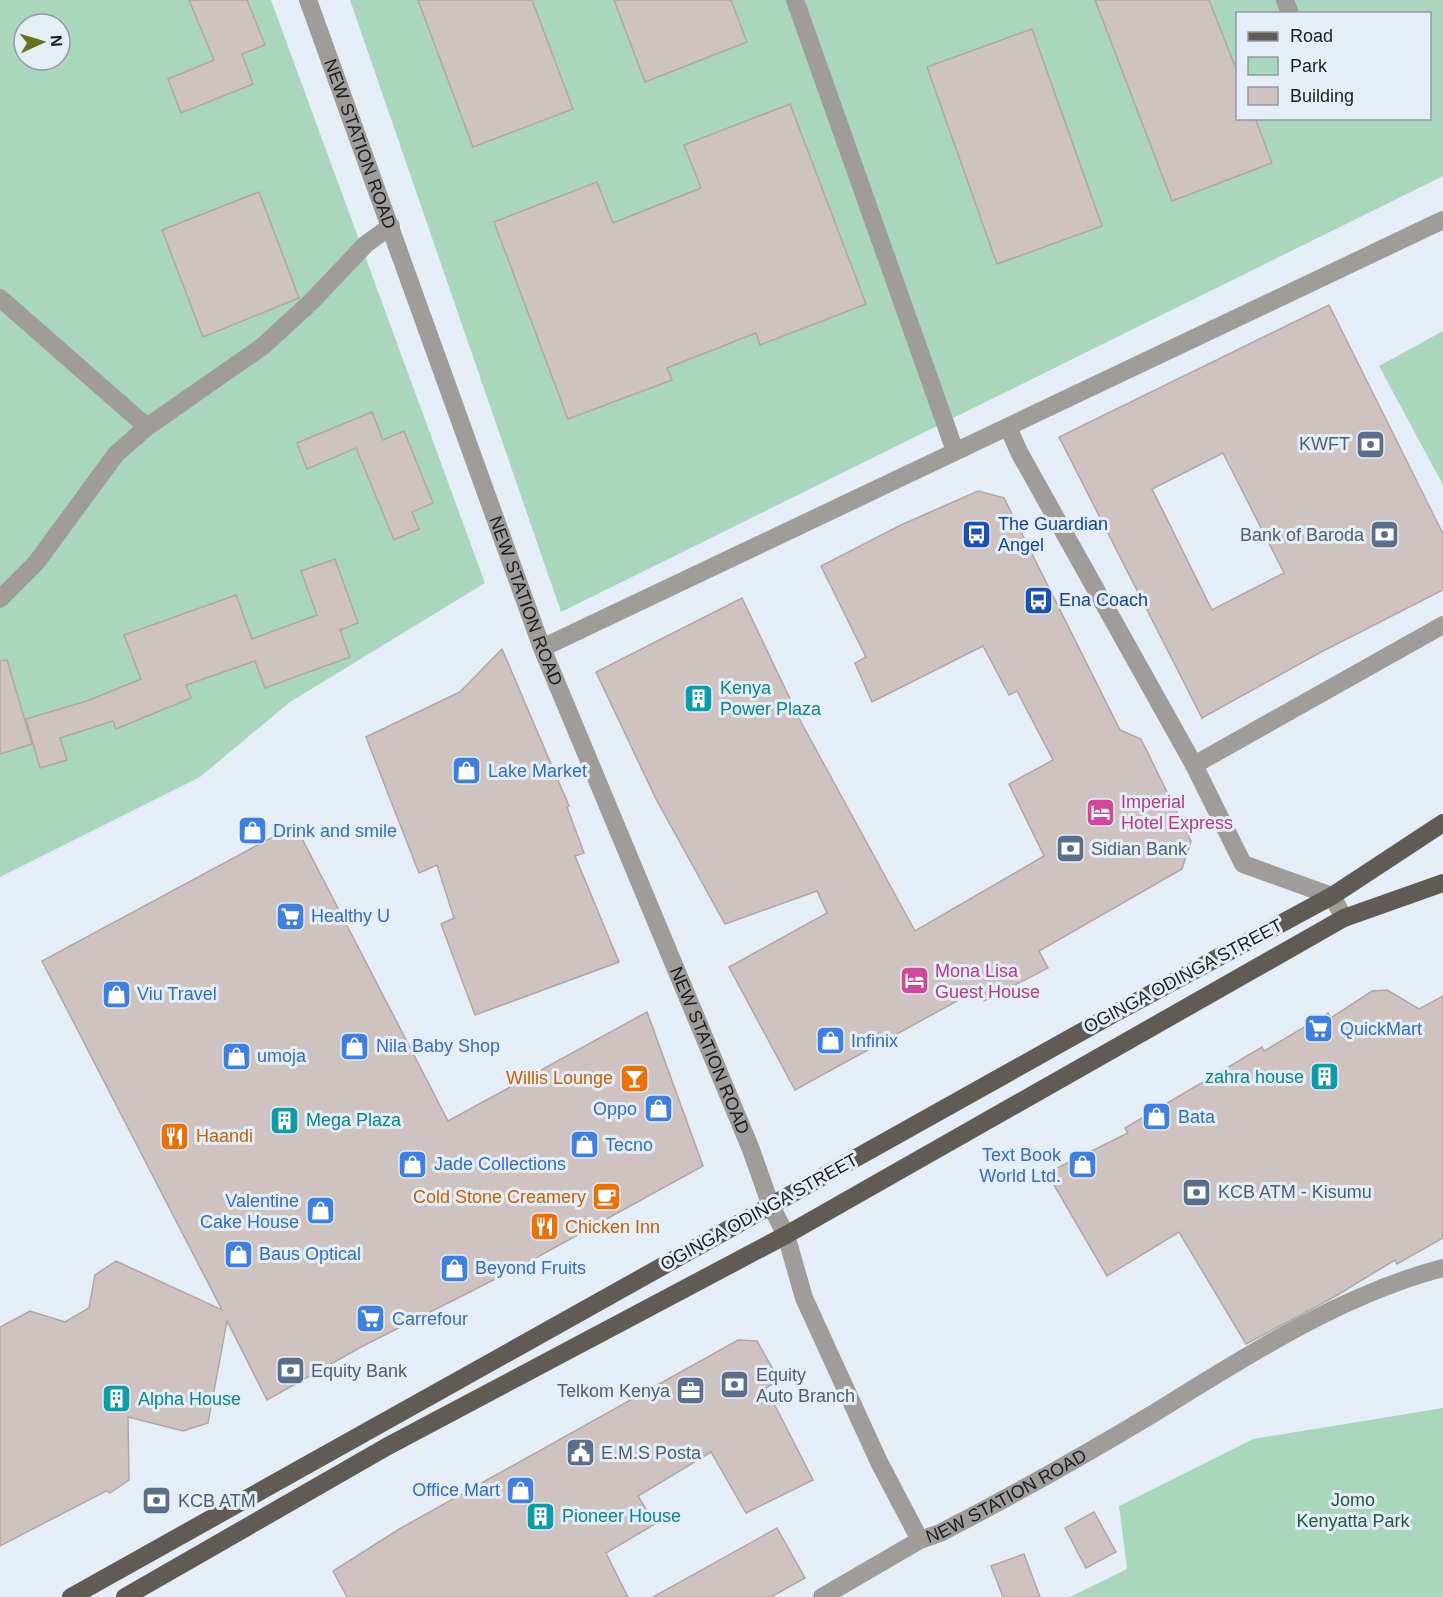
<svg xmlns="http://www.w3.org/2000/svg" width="1443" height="1597" font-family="Arial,sans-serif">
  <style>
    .green { fill: #aad6be; fill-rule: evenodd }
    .building { fill: #cfc3c1; stroke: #b2a6a4; stroke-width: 1.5; fill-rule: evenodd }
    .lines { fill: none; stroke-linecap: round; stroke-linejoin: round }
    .minor { stroke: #a09c99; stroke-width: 18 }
    .major { stroke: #615b55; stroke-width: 18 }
    .labels { text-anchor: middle; stroke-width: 6; stroke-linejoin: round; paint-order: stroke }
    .street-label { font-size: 18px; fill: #1b1e21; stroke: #e5eef6 }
    .service-label { font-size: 18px; fill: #4e5e75; stroke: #e5eef6; text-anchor: start }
    .transit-label { font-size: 18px; fill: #164399; stroke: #e5eef6; text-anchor: start }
    .culture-label { font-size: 18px; fill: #0d838f; stroke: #e5eef6; text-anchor: start }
    .shop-label { font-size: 18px; fill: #366cbe; stroke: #e5eef6; text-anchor: start }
    .hotel-label { font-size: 18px; fill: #b23c85; stroke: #e5eef6; text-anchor: start }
    .food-label { font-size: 18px; fill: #c56008; stroke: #e5eef6; text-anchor: end }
    .park-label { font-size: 18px; fill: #1f583f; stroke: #e5eef6 }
  </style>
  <rect width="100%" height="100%" fill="#e5eef6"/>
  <!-- green -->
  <g class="green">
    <path d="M0,0H271L485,583L290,702L200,777L0,877ZM24,24H60V60H24Z"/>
    <path d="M350,0H1443V176L561,612ZM1238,14H1430V118H1238Z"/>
    <polygon points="1443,331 1443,485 1379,366"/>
    <polygon points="1443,1408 1443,1597 1070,1597 1127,1569 1119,1506 1253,1439"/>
  </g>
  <!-- building -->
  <g class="building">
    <polygon points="189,0 247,0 265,45 242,54 253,84 181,113 168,79 214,60"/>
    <polygon points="418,0 532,0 573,109 473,147"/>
    <polygon points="614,0 731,0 747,42 645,82"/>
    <polygon points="1095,0 1209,0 1238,74 1238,118 1255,118 1272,163 1172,201"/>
    <polygon points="1032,29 1102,226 997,264 927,67"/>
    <polygon points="790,104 866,304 760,345 756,333 667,368 672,380 568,419 494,222 597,182 613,223 701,188 684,145"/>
    <polygon points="259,192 299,298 203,337 162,230"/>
    <path d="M1329,305L1443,534V590L1321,652L1202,718L1059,437ZM1223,453L1284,573L1212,610L1152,489Z"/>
    <polygon points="372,412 383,440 404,431 433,503 412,512 419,529 394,540 356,448 307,469 297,443"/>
    <polygon points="978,491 1004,498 1120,730 1141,739 1191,841 1182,869 1039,951 1048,968 984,1001 977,990 795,1090 729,967 827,913 817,891 725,924 656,799 596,672 742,598 802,724 915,931 1044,856 1009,784 1053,760 1017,691 1009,695 983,646 872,702 855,663 866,657 821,566 901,525"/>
    <polygon points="335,559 358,623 340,630 350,657 265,688 255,661 186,685 191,698 116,729 113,721 60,738 67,760 40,768 26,719 87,701 141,679 124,635 236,595 252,639 317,615 301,571"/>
    <polygon points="502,649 569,806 567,807 584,853 575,856 619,962 475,1015 441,924 454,918 437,865 419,873 366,737 460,692"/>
    <polygon points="7,660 32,744 0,754 0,661"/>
    <polygon points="295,825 448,1121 647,1012 703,1166 523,1265 361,1347 267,1400 227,1321 208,1423 183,1431 128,1417 129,1480 110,1493 106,1491 0,1546 0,1327 30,1311 65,1322 89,1308 95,1275 116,1261 222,1310 42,961"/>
    <polygon points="1387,990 1419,1009 1443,996 1443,1238 1397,1264 1395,1260 1334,1297 1246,1344 1179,1232 1107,1276 1047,1173 1128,1133 1125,1128 1262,1047 1264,1051 1328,1013 1331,1018 1372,991"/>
    <polygon points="738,1340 757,1341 779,1380 766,1388 813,1480 746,1513 711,1452 638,1496 655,1524 606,1553 628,1597 347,1597 333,1571 401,1528"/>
    <polygon points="1094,1512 1116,1552 1086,1568 1065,1528"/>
    <polygon points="777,1528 805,1578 771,1597 653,1597"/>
    <polygon points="1024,1554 1040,1597 1003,1597 991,1566"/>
  </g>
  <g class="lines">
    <!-- minor -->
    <g class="minor">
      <path id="s1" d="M308,0L542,648L750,1147L771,1206L786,1235L804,1298L879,1462L920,1540"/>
      <polyline points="795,0 955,451"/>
      <polyline points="1285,0 1290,14"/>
      <polyline points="0,298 147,427"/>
      <polyline points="1008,427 1019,452 1194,765 1243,864 1332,896 1344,918"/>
      <polyline points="0,599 36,563 116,454 147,427 263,346 312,301 366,244 391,226"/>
      <polyline points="542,648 1443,220"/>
      <polyline points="1194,765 1443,625"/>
      <path id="s2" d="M822,1597L920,1540L940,1533C1012,1496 1081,1457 1151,1415C1242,1359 1339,1295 1443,1268"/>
    </g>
    <!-- major -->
    <g class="major">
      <polyline points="71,1597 1117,1012 1332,896 1443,823"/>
      <polyline points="125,1597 388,1446 786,1235 1344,918 1443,883"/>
    </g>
  </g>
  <!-- icons -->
  <defs>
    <symbol id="bank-square" viewBox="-11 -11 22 22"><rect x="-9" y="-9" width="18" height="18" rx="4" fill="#5c6f8a" stroke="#e5eef6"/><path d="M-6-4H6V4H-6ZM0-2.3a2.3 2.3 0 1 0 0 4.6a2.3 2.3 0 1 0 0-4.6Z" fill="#fff"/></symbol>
    <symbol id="bus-square" viewBox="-11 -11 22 22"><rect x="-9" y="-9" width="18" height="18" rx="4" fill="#1a4fb4" stroke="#e5eef6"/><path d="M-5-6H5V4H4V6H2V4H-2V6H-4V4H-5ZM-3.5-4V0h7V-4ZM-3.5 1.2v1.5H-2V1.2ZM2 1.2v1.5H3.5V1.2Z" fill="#fff"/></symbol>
    <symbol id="building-square" viewBox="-11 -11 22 22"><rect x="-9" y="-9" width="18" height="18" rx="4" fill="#0f9aa8" stroke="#e5eef6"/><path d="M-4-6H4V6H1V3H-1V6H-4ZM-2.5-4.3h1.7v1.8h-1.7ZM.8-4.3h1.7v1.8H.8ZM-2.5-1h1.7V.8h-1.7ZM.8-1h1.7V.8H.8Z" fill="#fff"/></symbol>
    <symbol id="shop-square" viewBox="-11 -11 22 22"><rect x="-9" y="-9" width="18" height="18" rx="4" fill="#3f7fe0" stroke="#e5eef6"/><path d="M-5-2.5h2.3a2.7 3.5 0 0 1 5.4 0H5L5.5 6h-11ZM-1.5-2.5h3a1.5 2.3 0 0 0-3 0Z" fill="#fff"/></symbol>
    <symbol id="hotel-square" viewBox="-11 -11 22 22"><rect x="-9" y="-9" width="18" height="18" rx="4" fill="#d1479c" stroke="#e5eef6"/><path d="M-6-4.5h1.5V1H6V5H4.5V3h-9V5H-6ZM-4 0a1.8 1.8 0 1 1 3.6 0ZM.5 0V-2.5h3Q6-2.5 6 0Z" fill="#fff"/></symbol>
    <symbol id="supermarket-square" viewBox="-11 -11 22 22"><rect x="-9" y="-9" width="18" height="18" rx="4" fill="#3f7fe0" stroke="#e5eef6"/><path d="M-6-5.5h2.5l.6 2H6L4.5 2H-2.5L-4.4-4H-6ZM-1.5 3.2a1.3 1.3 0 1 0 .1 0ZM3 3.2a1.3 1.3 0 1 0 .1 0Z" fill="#fff"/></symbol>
    <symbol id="bar-square" viewBox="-11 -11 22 22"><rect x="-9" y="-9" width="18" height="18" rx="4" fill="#e8710a" stroke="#e5eef6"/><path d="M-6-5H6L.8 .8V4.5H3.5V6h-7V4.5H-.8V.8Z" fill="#fff"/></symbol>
    <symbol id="restaurant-square" viewBox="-11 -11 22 22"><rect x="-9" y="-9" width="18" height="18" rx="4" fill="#e8710a" stroke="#e5eef6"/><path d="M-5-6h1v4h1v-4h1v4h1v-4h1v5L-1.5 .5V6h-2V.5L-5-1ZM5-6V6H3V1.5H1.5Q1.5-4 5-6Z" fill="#fff"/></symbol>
    <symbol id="cafe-square" viewBox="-11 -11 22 22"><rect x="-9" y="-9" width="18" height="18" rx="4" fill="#e8710a" stroke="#e5eef6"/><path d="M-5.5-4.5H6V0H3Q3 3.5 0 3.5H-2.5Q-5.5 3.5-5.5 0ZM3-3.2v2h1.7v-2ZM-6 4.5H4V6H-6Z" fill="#fff"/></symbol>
    <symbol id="office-square" viewBox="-11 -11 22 22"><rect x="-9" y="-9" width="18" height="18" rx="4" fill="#5c6f8a" stroke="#e5eef6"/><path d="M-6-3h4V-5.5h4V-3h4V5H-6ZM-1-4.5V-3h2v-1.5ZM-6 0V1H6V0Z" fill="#fff"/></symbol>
    <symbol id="civic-square" viewBox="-11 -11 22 22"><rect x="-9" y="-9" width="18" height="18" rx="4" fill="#5c6f8a" stroke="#e5eef6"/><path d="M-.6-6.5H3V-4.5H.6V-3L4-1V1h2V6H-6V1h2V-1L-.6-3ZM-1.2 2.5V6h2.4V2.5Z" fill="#fff"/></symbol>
  </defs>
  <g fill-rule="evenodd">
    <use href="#bank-square" x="1354" y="428" width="33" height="33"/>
    <use href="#bus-square" x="960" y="518" width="33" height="33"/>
    <use href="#bank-square" x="1368" y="518" width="33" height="33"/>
    <use href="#bus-square" x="1022" y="584" width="33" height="33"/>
    <use href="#building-square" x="682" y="682" width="33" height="33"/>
    <use href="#shop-square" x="450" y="754" width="33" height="33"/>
    <use href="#hotel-square" x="1084" y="796" width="33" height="33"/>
    <use href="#shop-square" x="236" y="814" width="33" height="33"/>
    <use href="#bank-square" x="1054" y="832" width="33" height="33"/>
    <use href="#supermarket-square" x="274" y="900" width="33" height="33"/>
    <use href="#hotel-square" x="898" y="964" width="33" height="33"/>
    <use href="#shop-square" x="100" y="978" width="33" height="33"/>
    <use href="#supermarket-square" x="1302" y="1012" width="33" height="33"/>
    <use href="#shop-square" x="814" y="1024" width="33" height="33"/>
    <use href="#shop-square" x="338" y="1030" width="33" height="33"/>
    <use href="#shop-square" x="220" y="1040" width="33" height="33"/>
    <use href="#building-square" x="1308" y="1060" width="33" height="33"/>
    <use href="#bar-square" x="618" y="1062" width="33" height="33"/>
    <use href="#shop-square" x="642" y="1092" width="33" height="33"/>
    <use href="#shop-square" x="1140" y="1100" width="33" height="33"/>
    <use href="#building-square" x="268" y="1104" width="33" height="33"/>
    <use href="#restaurant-square" x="158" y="1120" width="33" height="33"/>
    <use href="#shop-square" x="568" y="1128" width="33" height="33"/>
    <use href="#shop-square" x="396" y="1148" width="33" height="33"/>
    <use href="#shop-square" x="1066" y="1148" width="33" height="33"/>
    <use href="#bank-square" x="1180" y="1176" width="33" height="33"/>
    <use href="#cafe-square" x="590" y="1180" width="33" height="33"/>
    <use href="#shop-square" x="304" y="1194" width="33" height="33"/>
    <use href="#restaurant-square" x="528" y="1210" width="33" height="33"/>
    <use href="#shop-square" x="222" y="1238" width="33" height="33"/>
    <use href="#shop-square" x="438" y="1252" width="33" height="33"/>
    <use href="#supermarket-square" x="354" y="1302" width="33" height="33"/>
    <use href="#bank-square" x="274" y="1354" width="33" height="33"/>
    <use href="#bank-square" x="718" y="1368" width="33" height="33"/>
    <use href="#office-square" x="674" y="1374" width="33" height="33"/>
    <use href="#building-square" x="100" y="1382" width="33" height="33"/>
    <use href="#civic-square" x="564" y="1436" width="33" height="33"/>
    <use href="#shop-square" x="504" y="1474" width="33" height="33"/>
    <use href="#bank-square" x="140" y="1484" width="33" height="33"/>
    <use href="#building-square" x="524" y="1500" width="33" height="33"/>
  </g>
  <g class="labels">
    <!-- street labels -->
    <g class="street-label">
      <text dy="6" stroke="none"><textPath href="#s1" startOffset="153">NEW STATION ROAD</textPath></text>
      <text dy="6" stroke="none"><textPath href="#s1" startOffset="639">NEW STATION ROAD</textPath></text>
      <text transform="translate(1183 976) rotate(-28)" y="6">OGINGA ODINGA STREET</text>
      <text dy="6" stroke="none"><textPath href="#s1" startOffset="1125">NEW STATION ROAD</textPath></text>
      <text transform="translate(759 1212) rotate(-29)" y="6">OGINGA ODINGA STREET</text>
      <text dy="6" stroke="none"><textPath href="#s2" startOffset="210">NEW STATION ROAD</textPath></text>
    </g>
    <!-- service labels -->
    <g class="service-label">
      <text x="1350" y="450" text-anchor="end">KWFT</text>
      <text x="1364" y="541" text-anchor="end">Bank of Baroda</text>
      <text x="1091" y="855">Sidian Bank</text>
      <text x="1218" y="1198">KCB ATM - Kisumu</text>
      <text x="311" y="1377">Equity Bank</text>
      <text x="756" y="1381">Equity<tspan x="756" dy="21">Auto Branch</tspan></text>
      <text x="670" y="1397" text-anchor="end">Telkom Kenya</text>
      <text x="601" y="1459">E.M.S Posta</text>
      <text x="178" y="1507">KCB ATM</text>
    </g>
    <!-- transit labels -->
    <g class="transit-label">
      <text x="998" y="530">The Guardian<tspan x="998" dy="21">Angel</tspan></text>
      <text x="1059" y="606">Ena Coach</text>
    </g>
    <!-- culture labels -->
    <g class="culture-label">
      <text x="720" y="694">Kenya<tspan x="720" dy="21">Power Plaza</tspan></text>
      <text x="1304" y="1083" text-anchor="end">zahra house</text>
      <text x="306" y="1126">Mega Plaza</text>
      <text x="138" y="1405">Alpha House</text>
      <text x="562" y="1522">Pioneer House</text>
    </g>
    <!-- shop labels -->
    <g class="shop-label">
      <text x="488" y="777">Lake Market</text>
      <text x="273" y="837">Drink and smile</text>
      <text x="311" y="922">Healthy U</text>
      <text x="137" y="1000">Viu Travel</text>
      <text x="1340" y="1035">QuickMart</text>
      <text x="851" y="1047">Infinix</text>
      <text x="376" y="1052">Nila Baby Shop</text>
      <text x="257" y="1062">umoja</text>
      <text x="637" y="1115" text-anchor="end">Oppo</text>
      <text x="1178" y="1123">Bata</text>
      <text x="605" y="1151">Tecno</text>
      <text x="1061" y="1161" text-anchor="end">Text Book<tspan x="1061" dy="21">World Ltd.</tspan></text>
      <text x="434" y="1170">Jade Collections</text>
      <text x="299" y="1207" text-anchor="end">Valentine<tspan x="299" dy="21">Cake House</tspan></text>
      <text x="259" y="1260">Baus Optical</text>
      <text x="475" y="1274">Beyond Fruits</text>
      <text x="392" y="1325">Carrefour</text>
      <text x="500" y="1496" text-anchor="end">Office Mart</text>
    </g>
    <!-- hotel labels -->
    <g class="hotel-label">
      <text x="1121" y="808">Imperial<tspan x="1121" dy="21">Hotel Express</tspan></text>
      <text x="935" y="977">Mona Lisa<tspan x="935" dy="21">Guest House</tspan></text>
    </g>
    <!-- food labels -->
    <g class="food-label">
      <text x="613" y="1084">Willis Lounge</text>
      <text x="196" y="1142" text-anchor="start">Haandi</text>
      <text x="586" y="1203">Cold Stone Creamery</text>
      <text x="565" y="1233" text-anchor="start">Chicken Inn</text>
    </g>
    <!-- park labels -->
    <g class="park-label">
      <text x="1353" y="1506">Jomo<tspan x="1353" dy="21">Kenyatta Park</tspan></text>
    </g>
  </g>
  <!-- legend -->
  <rect x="1236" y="12" width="195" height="108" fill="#e5eef6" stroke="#949ba1" stroke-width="1.5"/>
  <rect x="1248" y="32" width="30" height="9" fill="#615b55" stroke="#949ba1" stroke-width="1.5"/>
  <text x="1290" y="42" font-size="18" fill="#1b1e21">Road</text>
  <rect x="1248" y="57" width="30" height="18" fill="#aad6be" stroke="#949ba1" stroke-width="1.5"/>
  <text x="1290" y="72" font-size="18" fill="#1b1e21">Park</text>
  <rect x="1248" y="87" width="30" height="18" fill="#cfc3c1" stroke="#949ba1" stroke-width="1.5"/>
  <text x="1290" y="102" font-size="18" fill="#1b1e21">Building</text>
  <!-- north arrow -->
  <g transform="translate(42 42) rotate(86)"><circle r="28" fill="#e5eef6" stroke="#949ba1" stroke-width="1.5"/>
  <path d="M0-4.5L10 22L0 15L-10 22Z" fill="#68721c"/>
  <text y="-9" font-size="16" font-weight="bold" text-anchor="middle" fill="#1b1e21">N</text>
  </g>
</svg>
